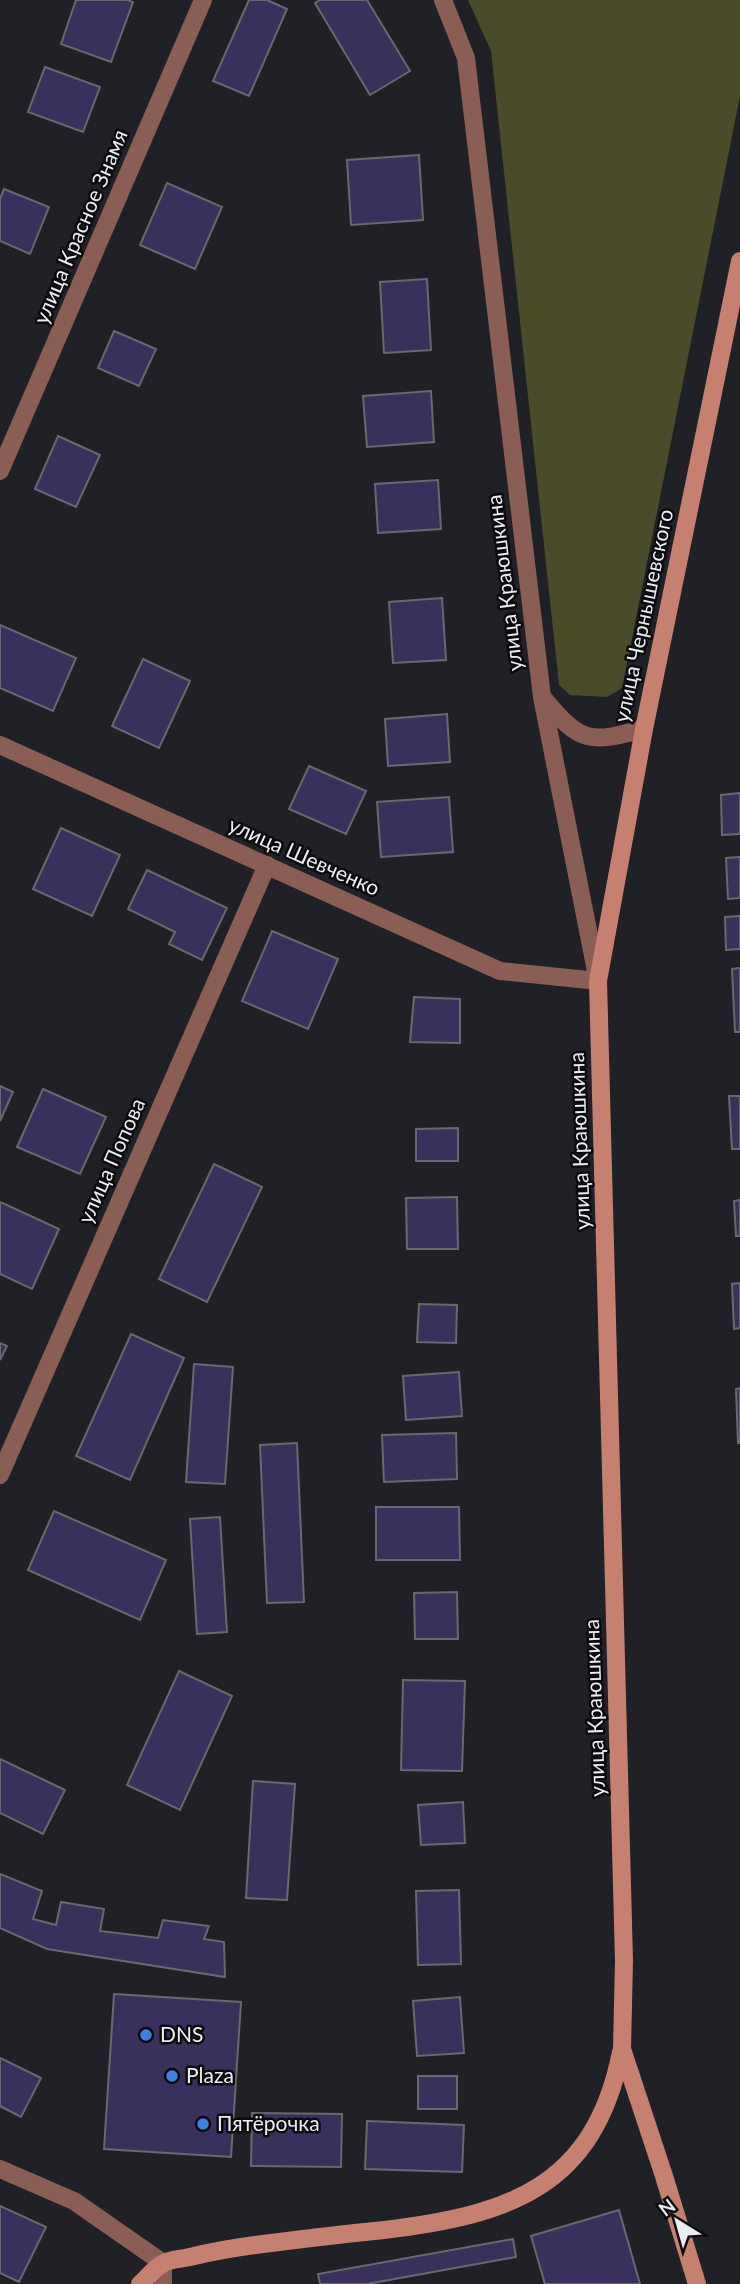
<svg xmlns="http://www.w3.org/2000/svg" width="740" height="2284" font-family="Lato,sans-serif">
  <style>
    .green { fill: #4a4b29 }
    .building { fill: #39305b; stroke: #69686e; stroke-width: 2 }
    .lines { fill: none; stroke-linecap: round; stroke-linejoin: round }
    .street { stroke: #8a5e54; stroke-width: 18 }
    .secondary { stroke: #c6806f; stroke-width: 18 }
    .shop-dot { fill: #3f7fe0; stroke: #0b0b0d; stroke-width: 2.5 }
    .labels { text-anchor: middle; stroke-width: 5; stroke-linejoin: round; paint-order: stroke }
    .street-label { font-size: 21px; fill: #ecedf0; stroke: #0b0b0d }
    .poi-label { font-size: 21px; fill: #ecedf0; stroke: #0b0b0d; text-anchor: start }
  </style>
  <rect width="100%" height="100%" fill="#202126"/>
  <!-- green -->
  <polygon class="green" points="468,0 740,0 740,96 622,688 607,697 570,695 559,685 491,51"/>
  <!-- building -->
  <g class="building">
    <polygon points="76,0 127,0 133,2 111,62 61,44"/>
    <polygon points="249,0 267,0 287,9 249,96 213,81"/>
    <polygon points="320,0 367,0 410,71 370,95 315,3"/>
    <polygon points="45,67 100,87 83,132 28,112"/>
    <polygon points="419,155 423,220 351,225 347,160"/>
    <polygon points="167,183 222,207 195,269 140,245"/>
    <polygon points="4,189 49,207 30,254 0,241 0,199"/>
    <polygon points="427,279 431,350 384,353 380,282"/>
    <polygon points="114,331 156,349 139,386 98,368"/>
    <polygon points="431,391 434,442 367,447 363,396"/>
    <polygon points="58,436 100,455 76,507 35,489"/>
    <polygon points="438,480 441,529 378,533 375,484"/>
    <polygon points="442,598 446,660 393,663 389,602"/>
    <polygon points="0,625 76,658 53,711 0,688"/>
    <polygon points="143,659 190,681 159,748 112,726"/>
    <polygon points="447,714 450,762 388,766 385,719"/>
    <polygon points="309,766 366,791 346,834 289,809"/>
    <polygon points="740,793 740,834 722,835 721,795"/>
    <polygon points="449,797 453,852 381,857 377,802"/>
    <polygon points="61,828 120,855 92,916 33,889"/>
    <polygon points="740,857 740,898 728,899 726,858"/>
    <polygon points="147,870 227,908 202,960 169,944 175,932 128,909"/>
    <polygon points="740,916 740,949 726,950 725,917"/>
    <polygon points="272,931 338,959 308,1029 242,1001"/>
    <polygon points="740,968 740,1032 735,1032 732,969"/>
    <polygon points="414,997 460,999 460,1043 410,1042"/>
    <polygon points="0,1086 13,1092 0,1121"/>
    <polygon points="43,1089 106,1117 80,1174 17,1147"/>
    <polygon points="729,1096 740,1096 740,1149 732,1149"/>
    <polygon points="458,1128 458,1161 416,1161 416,1129"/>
    <polygon points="214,1164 262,1187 207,1302 159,1279"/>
    <polygon points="457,1197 458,1249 407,1249 406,1198"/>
    <polygon points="740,1200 740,1236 736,1236 734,1201"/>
    <polygon points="0,1202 59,1229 32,1289 0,1274"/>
    <polygon points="740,1283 740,1328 734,1329 732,1284"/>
    <polygon points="419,1304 457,1305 456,1343 417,1342"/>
    <polygon points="131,1334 184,1358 130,1480 76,1456"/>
    <polygon points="0,1343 7,1346 0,1360"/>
    <polygon points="194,1364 233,1367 225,1484 186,1482"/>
    <polygon points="459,1372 462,1416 406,1420 403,1376"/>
    <polygon points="740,1388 740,1443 738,1443 736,1389"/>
    <polygon points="456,1433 457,1479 384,1482 382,1435"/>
    <polygon points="297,1443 304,1602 267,1603 260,1445"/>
    <polygon points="376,1507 459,1507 460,1560 376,1560"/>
    <polygon points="54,1511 166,1560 140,1620 28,1570"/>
    <polygon points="220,1517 227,1632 197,1634 190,1519"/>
    <polygon points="457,1592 458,1639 415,1639 414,1593"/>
    <polygon points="179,1671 232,1696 180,1810 127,1785"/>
    <polygon points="403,1680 465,1681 462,1771 401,1770"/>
    <polygon points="0,1759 65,1790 43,1834 0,1813"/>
    <polygon points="253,1781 295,1784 287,1900 246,1898"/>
    <polygon points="463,1802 465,1843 421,1845 418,1805"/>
    <polygon points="0,1874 42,1891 33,1919 56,1925 61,1902 104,1909 100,1931 158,1938 163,1920 209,1926 204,1939 224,1942 225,1977 47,1949 0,1928"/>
    <polygon points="459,1890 461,1964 418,1965 416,1891"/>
    <polygon points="114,1994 241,2002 231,2157 104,2149"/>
    <polygon points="460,1997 464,2053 417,2056 413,2001"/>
    <polygon points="0,2058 41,2078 21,2117 0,2106"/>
    <rect x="418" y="2076" width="39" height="33"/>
    <polygon points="252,2113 342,2114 341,2167 251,2166"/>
    <polygon points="367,2121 464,2125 462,2172 365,2169"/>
    <polygon points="0,2206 46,2227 19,2282 0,2273"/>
    <polygon points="619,2210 640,2284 545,2284 531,2236"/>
    <polygon points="513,2239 516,2257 367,2284 320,2284 318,2274"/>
  </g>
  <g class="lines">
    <!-- street -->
    <g class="street">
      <polyline points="0,471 203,0"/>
      <path d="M544,699C581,744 590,743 644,729"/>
      <polyline points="0,745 500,971 598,981 542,697 466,58 443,0"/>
      <polyline points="0,1475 267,865"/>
      <polyline points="0,2169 74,2201 163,2263 163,2284"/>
    </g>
    <!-- secondary -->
    <g class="secondary">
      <path d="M140,2284C147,2278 155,2267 164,2263C171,2259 182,2259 190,2257C214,2251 238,2247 263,2244C303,2239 344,2234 384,2230C508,2215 594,2188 621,2052"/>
      <polyline points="697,2284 664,2176 622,2049 624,1961 598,981 644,729 740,261"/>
    </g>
  </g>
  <!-- markers -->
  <g class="shop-dot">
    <circle cx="146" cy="2035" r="7"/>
    <circle cx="172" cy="2076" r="7"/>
    <circle cx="203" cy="2124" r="7"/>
  </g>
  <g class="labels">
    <!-- street labels -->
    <g class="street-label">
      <text transform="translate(81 227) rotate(-67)" y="7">улица Красное Знамя</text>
      <text transform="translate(505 583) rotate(-97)" y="7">улица Краюшкина</text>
      <text transform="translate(644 616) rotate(-78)" y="7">улица Чернышевского</text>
      <text transform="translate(304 857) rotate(24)" y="7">улица Шевченко</text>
      <text transform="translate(580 1141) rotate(-92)" y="7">улица Краюшкина</text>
      <text transform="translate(112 1161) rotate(-66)" y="7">улица Попова</text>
      <text transform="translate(595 1708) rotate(-92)" y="7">улица Краюшкина</text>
    </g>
    <!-- poi labels -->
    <g class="poi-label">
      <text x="160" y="2042">DNS</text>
      <text x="186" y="2083">Plaza</text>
      <text x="217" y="2131">Пятёрочка</text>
    </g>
  </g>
  <!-- north arrow -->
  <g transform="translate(677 2221) rotate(323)" stroke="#0b0b0d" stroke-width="5" paint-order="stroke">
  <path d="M0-5L12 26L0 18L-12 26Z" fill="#ecedf0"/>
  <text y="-10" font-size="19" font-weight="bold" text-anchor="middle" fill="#ecedf0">N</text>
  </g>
</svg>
